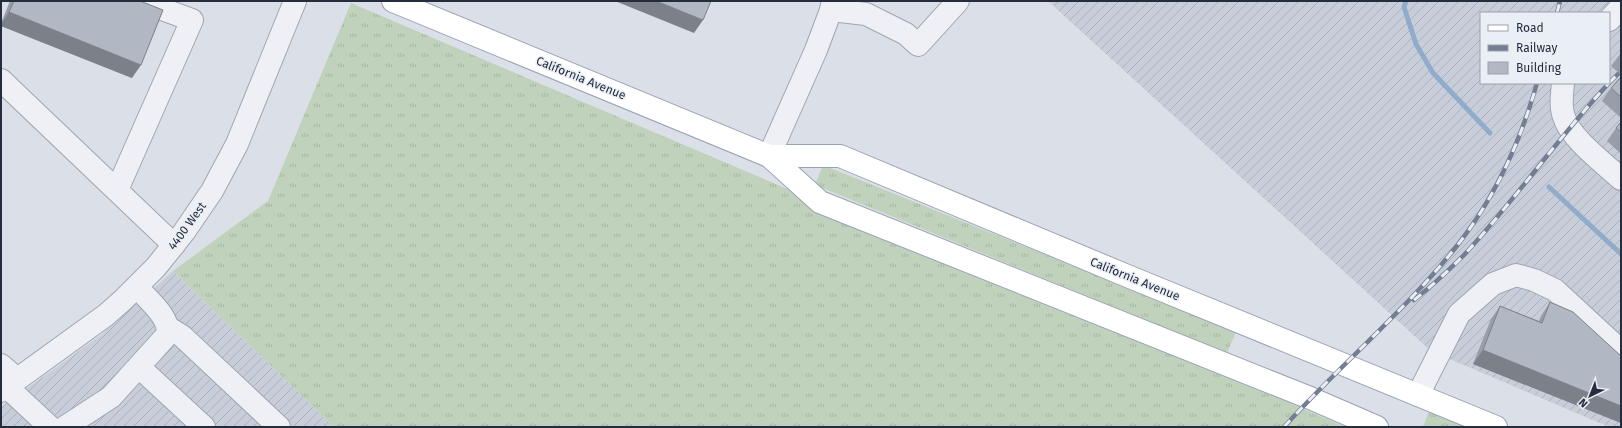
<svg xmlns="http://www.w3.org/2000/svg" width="1622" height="428" font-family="'Fira Sans',sans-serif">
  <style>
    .industrial { fill: url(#industrial-furrows); fill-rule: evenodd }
    .grass { fill: url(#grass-tufts) }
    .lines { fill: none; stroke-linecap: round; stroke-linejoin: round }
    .stream { stroke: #91accb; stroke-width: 5 }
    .minor-casing { stroke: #a0a6b1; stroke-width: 24 }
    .major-casing { stroke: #99a3b4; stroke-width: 24 }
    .minor { stroke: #eef0f5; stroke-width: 22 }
    .major { stroke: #fff; stroke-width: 22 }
    .rail-casing { stroke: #737e92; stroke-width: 4.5 }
    .rail { stroke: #eaeef5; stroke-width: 3; stroke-dasharray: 9; stroke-linecap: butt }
    .wall { fill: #989ea9 }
    .shaded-wall { fill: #7c8189 }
    .building { fill: #b1b8c4; stroke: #7c8189 }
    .labels { text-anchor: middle; stroke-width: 3; stroke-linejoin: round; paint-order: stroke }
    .street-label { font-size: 12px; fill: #242d3e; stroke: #eaeef5 }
  </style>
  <defs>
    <pattern id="industrial-furrows" width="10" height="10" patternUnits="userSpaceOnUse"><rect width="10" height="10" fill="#c8ced9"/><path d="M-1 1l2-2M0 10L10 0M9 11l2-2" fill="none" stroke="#acb1bb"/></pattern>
    <pattern id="grass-tufts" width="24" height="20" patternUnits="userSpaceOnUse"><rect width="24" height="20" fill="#c0d2bb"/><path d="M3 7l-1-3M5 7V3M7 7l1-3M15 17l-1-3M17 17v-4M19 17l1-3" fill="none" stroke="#a5b5a2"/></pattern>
  </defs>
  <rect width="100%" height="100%" fill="#dbdfe7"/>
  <!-- industrial -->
  <g class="industrial">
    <path d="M1048,1H1621V427H1609L1431,351ZM1481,13H1609V83H1481Z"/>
    <polygon points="173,271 334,427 1,427 1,407 101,335"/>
  </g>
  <!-- grass -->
  <g class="grass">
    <polygon points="351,3 1343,426 334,427 173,271 268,201"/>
    <polygon points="823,165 1236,332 1227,353 815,185"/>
    <polygon points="1429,411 1466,427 1423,427"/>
  </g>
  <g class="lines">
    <!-- stream -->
    <g class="stream">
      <polyline points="1406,1 1404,7 1416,44 1433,73 1490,133"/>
      <polyline points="1549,187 1621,254"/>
    </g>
    <defs>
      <g id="minor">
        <polyline points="831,10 866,14 906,34 918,45 958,1"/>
        <polyline points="1609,20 1621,7"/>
        <polyline points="1,80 174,245"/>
        <path d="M1563,83C1562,94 1560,107 1564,117C1570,138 1605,164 1621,179"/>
        <polyline points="769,156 816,50 831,10 833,1"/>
        <polyline points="117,190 192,20 140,1"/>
        <polyline points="169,328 182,336 279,427"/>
        <polyline points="1,365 17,379"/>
        <polyline points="139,367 204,427"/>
        <polyline points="7,387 50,427"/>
        <polyline points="1,391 106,315 123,300 156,267 184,232 212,191 237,144 295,1"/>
        <polyline points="1418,395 1459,314 1493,284 1516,275 1534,280 1555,290 1621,351"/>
        <path d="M65,427L111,397L168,334C169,316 148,300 137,287"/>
      </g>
      <g id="major">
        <polyline points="393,1 769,156 820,202 1310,398 1377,427"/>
        <polyline points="769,156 840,156 1125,275 1496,427"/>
      </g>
    </defs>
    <!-- minor casing -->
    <use href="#minor" class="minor-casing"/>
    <!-- major casing -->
    <use href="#major" class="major-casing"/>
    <!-- minor -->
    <use href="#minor" class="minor"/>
    <!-- major -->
    <use href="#major" class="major"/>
    <defs>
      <g id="rail">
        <polyline points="1557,13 1560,1"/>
        <polyline points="1609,83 1619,73"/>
        <path d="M1414,300C1432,286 1448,271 1464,255C1515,200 1558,138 1609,83"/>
        <path d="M1284,427C1340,365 1404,312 1456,247C1495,198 1520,143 1537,83"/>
      </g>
    </defs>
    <!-- rail casing -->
    <use href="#rail" class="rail-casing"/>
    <!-- rail -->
    <use href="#rail" class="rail"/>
  </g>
  <!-- wall -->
  <g class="wall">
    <polygon points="10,1 140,1 132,78 1,26 1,23"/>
    <polygon points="1621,53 1621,75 1611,66"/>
    <polygon points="1621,77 1621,118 1602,101 1611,88"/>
    <polygon points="1621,122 1621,154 1607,141 1616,128"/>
    <polygon points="1550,302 1621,356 1621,423 1473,364 1491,319 1500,306 1539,321 1541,316"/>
  </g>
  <!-- shaded-wall -->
  <g class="shaded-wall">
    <polygon points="615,1 656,1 703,20 694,33"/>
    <polygon points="9,12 141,65 132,78 1,26 1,24"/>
    <polygon points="1483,350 1621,406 1621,423 1473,364"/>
  </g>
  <!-- building -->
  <g class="building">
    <polygon points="14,1 140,1 163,10 141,65 9,12"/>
    <polygon points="656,1 711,1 703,20"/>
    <polygon points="1621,77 1621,97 1611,88"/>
    <polygon points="1621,122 1621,132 1616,128"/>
    <polygon points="1550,302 1573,312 1621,356 1621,406 1483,350 1500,306 1542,323"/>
  </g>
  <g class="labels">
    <!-- street labels -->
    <g class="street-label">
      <text transform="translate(581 78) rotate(22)" y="4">California Avenue</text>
      <text transform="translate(187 226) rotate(-54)" y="4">4400 West</text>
      <text transform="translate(1135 279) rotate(22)" y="4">California Avenue</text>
    </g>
  </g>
  <!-- border -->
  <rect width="1622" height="428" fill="none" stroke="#242d3e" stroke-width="4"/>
  <!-- legend -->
  <rect x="1480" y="12" width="130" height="72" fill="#eaeef5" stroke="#9ba1ac"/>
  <rect x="1488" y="25" width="20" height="6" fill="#ffffff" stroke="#9ba1ac"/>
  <text x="1516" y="32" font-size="12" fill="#242d3e">Road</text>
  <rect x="1488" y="45" width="20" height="6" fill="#737e92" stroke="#9ba1ac"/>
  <text x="1516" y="52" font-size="12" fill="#242d3e">Railway</text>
  <rect x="1488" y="62" width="20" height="12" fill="#b1b8c4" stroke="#9ba1ac"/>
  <text x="1516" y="72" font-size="12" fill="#242d3e">Building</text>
  <!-- north arrow -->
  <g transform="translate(1590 396) rotate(223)" stroke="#eaeef5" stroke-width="3" paint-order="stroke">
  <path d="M0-3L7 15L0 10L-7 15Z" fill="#242d3e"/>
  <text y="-6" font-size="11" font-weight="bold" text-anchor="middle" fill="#242d3e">N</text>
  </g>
</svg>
